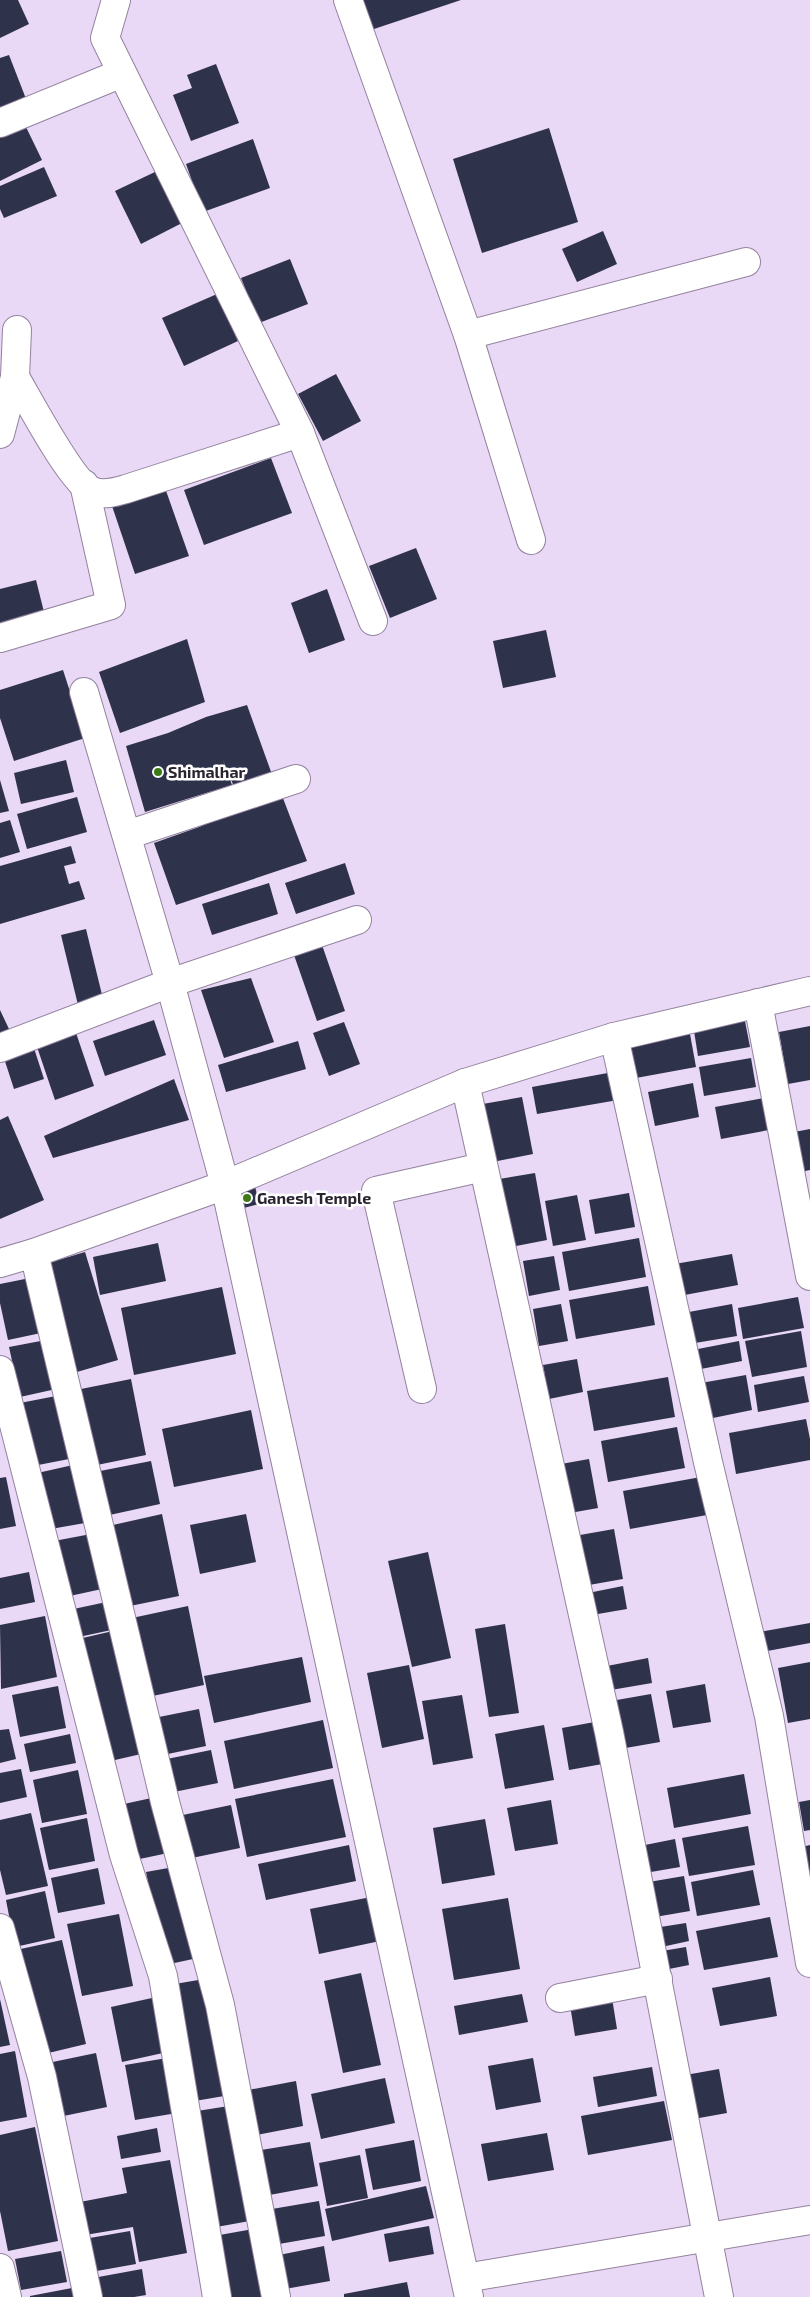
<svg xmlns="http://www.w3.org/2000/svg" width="810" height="2297" font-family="'Exo 2',sans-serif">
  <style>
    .building { fill: #2e324a }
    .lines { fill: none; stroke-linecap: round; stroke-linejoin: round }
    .minor-casing { stroke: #93839e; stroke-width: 30 }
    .minor { stroke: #fff; stroke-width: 28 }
    .poi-dot { fill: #3e7b16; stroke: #fff; stroke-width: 2 }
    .labels { text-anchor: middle; stroke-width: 5; stroke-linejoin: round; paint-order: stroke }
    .poi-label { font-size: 16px; font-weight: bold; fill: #2a242f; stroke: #fff; text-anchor: start }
  </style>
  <rect width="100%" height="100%" fill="#e9d8f6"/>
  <!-- building -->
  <g class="building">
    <polygon points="0,0 18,0 29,24 0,38"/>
    <polygon points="355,0 461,0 365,32"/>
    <polygon points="9,55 28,104 0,115 0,58"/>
    <polygon points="216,64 239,123 191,141 173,95 192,88 187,75"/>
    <polygon points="25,125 42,160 0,181 0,138"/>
    <polygon points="549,128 578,222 482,253 453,159"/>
    <polygon points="253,139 270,188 203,212 186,164"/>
    <polygon points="44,167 57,196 4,218 0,209 0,186"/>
    <polygon points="157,171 182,223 141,244 115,191"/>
    <polygon points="603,231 617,264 577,282 562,249"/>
    <polygon points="290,259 308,304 259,323 241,278"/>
    <polygon points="217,294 238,341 184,366 162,318"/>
    <polygon points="336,374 361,421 323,441 298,394"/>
    <polygon points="271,458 292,513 204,545 184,490"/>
    <polygon points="164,485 189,556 135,574 111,503"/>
    <polygon points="416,548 437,599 390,618 369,566"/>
    <polygon points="36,580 44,612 0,623 0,589"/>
    <polygon points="327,589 345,640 309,653 291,603"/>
    <polygon points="546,630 556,677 503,688 493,641"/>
    <polygon points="187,639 205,702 120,733 99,672"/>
    <polygon points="63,670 85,738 14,761 0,718 0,690"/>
    <polygon points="247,705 274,780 237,794 223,760 232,785 145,812 126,746 168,733 206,717"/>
    <polygon points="66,760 74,792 21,804 14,773"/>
    <polygon points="0,780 9,811 0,813"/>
    <polygon points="281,793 307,861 176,905 154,843 199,827"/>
    <polygon points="77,797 87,832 27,849 17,814"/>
    <polygon points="10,820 20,852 0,858 0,823"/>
    <polygon points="71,846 76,863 64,866 69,884 79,881 85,899 0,924 0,866"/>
    <polygon points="345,863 355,894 296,914 285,883"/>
    <polygon points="269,883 278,914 212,935 202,904"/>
    <polygon points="86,929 104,1003 79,1009 61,935"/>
    <polygon points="322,945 345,1011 317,1021 294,955"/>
    <polygon points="251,978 274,1042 224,1058 201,990"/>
    <polygon points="0,1010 9,1029 0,1033"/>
    <polygon points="744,1016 750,1047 698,1056 693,1025"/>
    <polygon points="154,1020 166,1055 105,1076 93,1041"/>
    <polygon points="344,1022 360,1064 329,1076 313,1033"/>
    <polygon points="73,1024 94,1086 55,1100 34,1038"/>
    <polygon points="810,1026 810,1080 788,1084 779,1032"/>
    <polygon points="690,1034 696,1067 636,1078 629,1045"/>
    <polygon points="31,1039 44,1079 14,1089 1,1049"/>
    <polygon points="298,1041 306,1069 226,1092 218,1065"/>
    <polygon points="751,1058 756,1087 704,1096 699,1067"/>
    <polygon points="613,1072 618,1100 537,1114 532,1087"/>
    <polygon points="174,1079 189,1120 53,1158 44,1136"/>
    <polygon points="693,1083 699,1117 655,1126 648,1092"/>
    <polygon points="522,1097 533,1154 488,1163 477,1105"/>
    <polygon points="764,1098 769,1130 721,1139 715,1107"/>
    <polygon points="8,1116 44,1200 0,1219 0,1120"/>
    <polygon points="810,1129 810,1170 796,1173 789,1133"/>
    <polygon points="535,1173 547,1240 511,1247 499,1179"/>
    <polygon points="255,1186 259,1204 240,1209 236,1191"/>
    <polygon points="629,1193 635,1227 595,1234 589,1200"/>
    <polygon points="577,1195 586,1240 553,1246 545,1201"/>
    <polygon points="639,1238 646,1277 569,1291 562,1252"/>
    <polygon points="158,1243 166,1281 100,1295 93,1257"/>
    <polygon points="85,1252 118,1360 77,1372 45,1264"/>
    <polygon points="732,1254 738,1285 674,1297 669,1265"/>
    <polygon points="554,1256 560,1290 529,1296 523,1261"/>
    <polygon points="30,1278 41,1333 8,1340 0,1303 0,1284"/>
    <polygon points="648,1286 655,1325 576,1339 569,1300"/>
    <polygon points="222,1287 236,1354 134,1375 121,1308"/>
    <polygon points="798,1297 804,1328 743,1339 738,1308"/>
    <polygon points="561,1304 568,1341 539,1346 533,1309"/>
    <polygon points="732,1304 737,1336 683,1345 678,1314"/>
    <polygon points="801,1331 807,1367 752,1377 745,1341"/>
    <polygon points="46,1340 56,1389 20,1397 9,1347"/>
    <polygon points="739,1341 742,1361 701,1369 698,1349"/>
    <polygon points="577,1359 583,1392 549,1399 543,1365"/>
    <polygon points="746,1375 752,1410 708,1419 701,1383"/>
    <polygon points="804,1376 809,1402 758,1412 754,1385"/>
    <polygon points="668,1377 675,1417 594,1431 587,1391"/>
    <polygon points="131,1379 146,1455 97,1465 81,1389"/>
    <polygon points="56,1396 69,1459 33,1466 20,1403"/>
    <polygon points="251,1410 263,1469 174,1487 162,1429"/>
    <polygon points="806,1419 810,1439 810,1460 736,1474 729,1433"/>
    <polygon points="677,1427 685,1468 608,1482 601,1441"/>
    <polygon points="589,1459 598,1508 570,1513 561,1464"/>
    <polygon points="151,1461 160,1504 105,1516 95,1472"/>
    <polygon points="73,1465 85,1523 45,1530 33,1474"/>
    <polygon points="6,1477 16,1526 0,1529 0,1478"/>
    <polygon points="701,1477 707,1515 630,1529 623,1491"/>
    <polygon points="162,1514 179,1596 130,1606 113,1525"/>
    <polygon points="246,1514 256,1562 200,1574 190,1525"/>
    <polygon points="614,1529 623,1579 589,1585 580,1535"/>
    <polygon points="91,1534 102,1589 65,1597 54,1541"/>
    <polygon points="428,1552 451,1658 412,1667 388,1561"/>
    <polygon points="29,1572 35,1602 0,1609 0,1578"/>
    <polygon points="623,1586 627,1609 592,1615 588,1593"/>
    <polygon points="111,1601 116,1629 74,1638 69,1610"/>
    <polygon points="188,1606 204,1685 148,1697 132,1618"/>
    <polygon points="45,1616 57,1677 1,1689 0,1625"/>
    <polygon points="810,1623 810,1643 757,1653 754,1633"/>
    <polygon points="505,1624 519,1713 489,1717 475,1629"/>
    <polygon points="113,1631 141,1754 102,1763 74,1640"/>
    <polygon points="302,1657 311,1702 214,1723 204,1676"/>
    <polygon points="648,1658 652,1683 611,1690 607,1666"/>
    <polygon points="810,1662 810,1719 788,1723 778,1668"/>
    <polygon points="409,1665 424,1739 382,1748 367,1673"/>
    <polygon points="705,1684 711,1722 673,1728 666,1691"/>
    <polygon points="58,1686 66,1728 20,1737 12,1695"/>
    <polygon points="651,1694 660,1742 620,1749 611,1701"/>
    <polygon points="462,1695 473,1758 433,1765 422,1701"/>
    <polygon points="199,1709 206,1746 163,1755 154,1718"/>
    <polygon points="323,1720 333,1768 234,1789 224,1741"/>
    <polygon points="600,1721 608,1763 569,1770 562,1728"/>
    <polygon points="544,1725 554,1780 505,1789 495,1734"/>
    <polygon points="9,1729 16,1759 0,1763 0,1730"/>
    <polygon points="70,1734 76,1763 30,1772 24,1744"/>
    <polygon points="211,1750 218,1783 169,1793 162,1760"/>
    <polygon points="21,1769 27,1797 0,1803 0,1773"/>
    <polygon points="78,1770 87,1814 42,1823 33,1780"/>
    <polygon points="744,1774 751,1814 674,1828 667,1788"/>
    <polygon points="333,1779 346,1837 247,1857 235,1799"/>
    <polygon points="156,1797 168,1853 135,1860 124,1804"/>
    <polygon points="551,1800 558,1844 515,1851 507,1808"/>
    <polygon points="810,1800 810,1830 804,1831 799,1802"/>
    <polygon points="231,1805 240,1848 187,1859 178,1816"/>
    <polygon points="31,1813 48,1886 6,1895 0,1870 0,1820"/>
    <polygon points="87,1818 95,1861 49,1870 40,1828"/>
    <polygon points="485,1819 495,1875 442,1884 433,1828"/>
    <polygon points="748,1826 755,1865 689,1876 682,1838"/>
    <polygon points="675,1839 680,1867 645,1873 640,1846"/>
    <polygon points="349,1845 356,1881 266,1900 258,1864"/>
    <polygon points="810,1845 810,1888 798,1848"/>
    <polygon points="174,1867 193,1959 165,1965 146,1872"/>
    <polygon points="98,1868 105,1904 58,1913 51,1878"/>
    <polygon points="753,1870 760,1905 697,1916 691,1882"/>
    <polygon points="684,1876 690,1911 655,1917 649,1882"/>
    <polygon points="45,1891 55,1938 15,1947 6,1900"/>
    <polygon points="371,1897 380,1941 319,1954 310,1909"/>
    <polygon points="508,1898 520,1969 454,1980 442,1909"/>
    <polygon points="119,1914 133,1986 82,1996 67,1924"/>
    <polygon points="770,1917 778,1957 704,1970 696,1931"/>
    <polygon points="686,1923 689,1941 657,1948 654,1928"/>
    <polygon points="62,1940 86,2044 40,2055 16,1950"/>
    <polygon points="686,1947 689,1965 659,1971 656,1952"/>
    <polygon points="361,1973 381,2065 343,2073 324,1981"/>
    <polygon points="770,1977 777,2016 720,2026 712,1988"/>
    <polygon points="210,1978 230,2095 189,2102 169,1985"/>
    <polygon points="522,1994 528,2022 459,2035 454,2006"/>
    <polygon points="161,1996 172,2051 122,2062 111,2007"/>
    <polygon points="612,1998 617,2029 575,2036 570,2005"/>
    <polygon points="0,1999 10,2045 0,2047"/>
    <polygon points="15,2051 27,2117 0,2122 0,2054"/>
    <polygon points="96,2053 107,2107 54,2118 43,2064"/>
    <polygon points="167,2058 177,2113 135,2120 125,2065"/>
    <polygon points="533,2058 541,2102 496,2110 488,2066"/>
    <polygon points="652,2067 657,2096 598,2107 593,2077"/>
    <polygon points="719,2069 727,2113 688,2120 680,2076"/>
    <polygon points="385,2078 395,2123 321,2139 311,2094"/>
    <polygon points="296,2081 303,2126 251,2136 243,2091"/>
    <polygon points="664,2101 672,2140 588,2155 581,2116"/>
    <polygon points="235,2105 255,2220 211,2228 191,2112"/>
    <polygon points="35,2127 58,2241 8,2251 0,2211 0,2135"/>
    <polygon points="157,2128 161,2152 121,2159 117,2136"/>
    <polygon points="547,2133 554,2170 488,2181 481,2144"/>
    <polygon points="414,2140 421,2181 373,2190 365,2149"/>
    <polygon points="310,2142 318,2186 264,2196 255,2151"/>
    <polygon points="360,2155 368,2198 327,2206 319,2163"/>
    <polygon points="170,2160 187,2253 139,2262 133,2227 85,2235 80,2202 127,2193 122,2168"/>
    <polygon points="426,2186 434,2218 332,2241 325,2209"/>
    <polygon points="319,2201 325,2236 279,2244 272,2209"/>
    <polygon points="429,2226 434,2254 389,2262 384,2234"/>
    <polygon points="259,2228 271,2297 225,2297 214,2236"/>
    <polygon points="130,2231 136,2264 91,2272 84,2239"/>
    <polygon points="324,2246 330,2281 285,2289 279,2255"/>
    <polygon points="61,2251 67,2282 21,2290 15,2259"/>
    <polygon points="142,2269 146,2295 134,2297 97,2297 93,2278"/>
    <polygon points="407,2282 410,2297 344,2297 344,2294"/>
    <polygon points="72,2288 74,2297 30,2297 30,2296"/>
  </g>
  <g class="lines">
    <defs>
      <g id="minor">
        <polyline points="116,0 105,38 300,433 373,621"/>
        <polyline points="348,0 468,335 531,540"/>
        <polyline points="0,123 122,73"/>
        <polyline points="468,335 746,262"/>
        <path d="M15,377C28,399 72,483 92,491C103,496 116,492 126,489L300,433"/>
        <polyline points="0,434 15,377 17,330"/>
        <polyline points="0,638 111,605 84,484"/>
        <polyline points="84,692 170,983 225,1185 469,2297"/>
        <polyline points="127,835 296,779"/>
        <polyline points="758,1003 810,1276"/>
        <polyline points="614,1037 708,1462 769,1716 810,1963"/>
        <polyline points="0,1048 170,983 357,920"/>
        <polyline points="465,1083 609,1732 719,2297"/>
        <polyline points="34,1253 165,1802 220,2005 276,2297"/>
        <polyline points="0,1263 34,1253 225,1185 465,1083 614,1037 810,991"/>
        <polyline points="0,1370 124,1855 163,1976 217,2297"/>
        <polyline points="422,1389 376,1191 483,1167"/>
        <polyline points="0,1928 42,2077 88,2297"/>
        <polyline points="560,1998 658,1979"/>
        <polyline points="0,2268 7,2297"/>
        <polyline points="465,2278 810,2220"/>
      </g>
    </defs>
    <!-- minor casing -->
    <use href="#minor" class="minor-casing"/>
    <!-- minor -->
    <use href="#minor" class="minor"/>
  </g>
  <!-- markers -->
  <g class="poi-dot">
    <circle cx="158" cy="772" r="5"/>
    <circle cx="247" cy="1198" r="5"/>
  </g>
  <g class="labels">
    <!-- poi labels -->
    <g class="poi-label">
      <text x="168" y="778">Shimalhar</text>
      <text x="257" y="1204">Ganesh Temple</text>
    </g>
  </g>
</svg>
